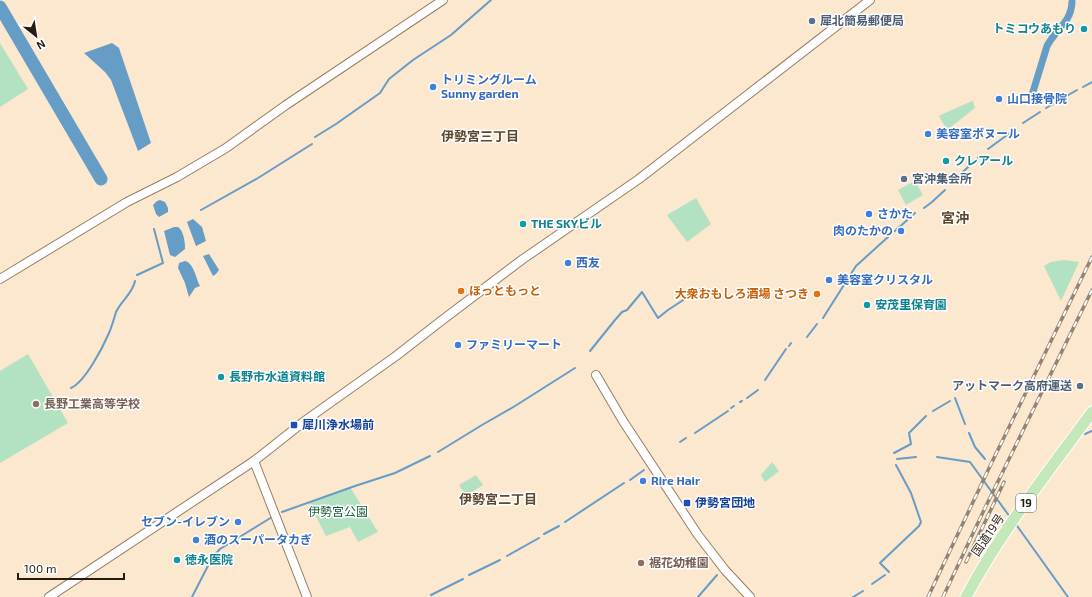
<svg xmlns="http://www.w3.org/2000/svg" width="1092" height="597" font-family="'Exo 2','Noto Sans JP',sans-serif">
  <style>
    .green { fill: #b2e2c2 }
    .water { fill: #659dc6 }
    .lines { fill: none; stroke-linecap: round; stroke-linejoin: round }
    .stream { stroke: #659dc6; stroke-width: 2 }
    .canal { stroke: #659dc6; stroke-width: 7 }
    .river { stroke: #659dc6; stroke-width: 13 }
    .tertiary-casing { stroke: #967e63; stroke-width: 10 }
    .trunk-casing { stroke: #fff; stroke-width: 13 }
    .tertiary { stroke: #fff; stroke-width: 8 }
    .trunk { stroke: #c4e8ba; stroke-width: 11 }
    .rail-casing { stroke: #948573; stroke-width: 3.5 }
    .rail { stroke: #fff; stroke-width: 2; stroke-dasharray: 6; stroke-linecap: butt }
    .service-dot { fill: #5c6f8a; stroke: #fff; stroke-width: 1.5 }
    .culture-dot { fill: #0f9aa8; stroke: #fff; stroke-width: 1.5 }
    .shop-dot { fill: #3f7fe0; stroke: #fff; stroke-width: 1.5 }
    .food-dot { fill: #e8710a; stroke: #fff; stroke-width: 1.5 }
    .education-dot { fill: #8d6e63; stroke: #fff; stroke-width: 1.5 }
    .transit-dot { fill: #1a4fb4; stroke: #fff; stroke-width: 1.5 }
    .labels { text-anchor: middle; stroke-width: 3; stroke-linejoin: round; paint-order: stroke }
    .shield { fill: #fff; stroke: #666058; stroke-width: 1 }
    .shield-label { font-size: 11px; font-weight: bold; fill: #251c11 }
    .service-label { font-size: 12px; font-weight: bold; fill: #4e5e75; stroke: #fff; text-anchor: start }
    .culture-label { font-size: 12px; font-weight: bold; fill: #0d838f; stroke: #fff; text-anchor: start }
    .shop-label { font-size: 12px; font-weight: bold; fill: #366cbe; stroke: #fff; text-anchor: start }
    .food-label { font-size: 12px; font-weight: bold; fill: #c56008; stroke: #fff; text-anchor: start }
    .education-label { font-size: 12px; font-weight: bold; fill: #785e54; stroke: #fff; text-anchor: start }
    .transit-label { font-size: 12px; font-weight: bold; fill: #164399; stroke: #fff; text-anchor: start }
    .park-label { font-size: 12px; fill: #1e623d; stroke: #fff }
    .street-label { font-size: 12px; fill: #251c11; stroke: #fff }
    .neighbourhood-label { font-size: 13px; font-weight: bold; fill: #5d482e; stroke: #fff }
    .quarter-label { font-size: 14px; font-weight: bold; fill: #5d482e; stroke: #fff }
  </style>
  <rect width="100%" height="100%" fill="#fce7cf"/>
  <!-- green -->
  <g class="green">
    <polygon points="0,43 28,89 0,107"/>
    <path d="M972,101H973L975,108L947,130L939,116C942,114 966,104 972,101Z"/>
    <polygon points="915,181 923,195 906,205 898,190"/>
    <polygon points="696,198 711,224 687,242 667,215"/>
    <polygon points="1064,260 1079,262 1061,301 1044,266 1051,262"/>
    <polygon points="28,354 68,423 0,463 0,371"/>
    <polygon points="772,462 779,471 765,482 761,475"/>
    <polygon points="476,475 483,485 466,496 459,485"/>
    <polygon points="350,487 378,532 358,542 350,527 326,536 309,503"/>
  </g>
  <!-- water -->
  <g class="water">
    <polygon points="112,43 119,48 151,143 138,151 111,80 105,72 84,53"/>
    <polygon points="160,200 165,202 168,208 168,212 159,217 156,214 153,205 157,201"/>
    <polygon points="193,219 202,227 206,241 196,246 187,222"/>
    <path d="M174,227H178C184,231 185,243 185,249L175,257L170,255L164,231Z"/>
    <polygon points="209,254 219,270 216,274 213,276 203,256"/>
    <path d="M185,261C194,263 196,279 200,286L195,288L189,297L185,283L178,268L179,263Z"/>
  </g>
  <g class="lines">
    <!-- stream -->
    <g class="stream">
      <polyline points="1083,87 1092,82"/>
      <polyline points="1058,101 1077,90"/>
      <polyline points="1046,108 1053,104"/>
      <polyline points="1023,123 1040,112"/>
      <polyline points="315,137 336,124 380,93 389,79 413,60 451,35 491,0"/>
      <polyline points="988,149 1014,130"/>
      <polyline points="952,182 980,156"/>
      <polyline points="924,208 932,202 945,190"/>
      <polyline points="201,210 258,178 312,144"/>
      <polyline points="895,231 915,213"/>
      <polyline points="137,275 163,263 154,229"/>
      <polyline points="823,318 856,266 888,237"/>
      <polyline points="807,337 817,324"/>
      <polyline points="789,346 791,343"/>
      <polyline points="590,351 615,320 622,312 627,310 642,292 658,318 668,310 700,289"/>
      <polyline points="765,380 786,349"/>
      <path d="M71,388C85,382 103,347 109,333C112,326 114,319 116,312C121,301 133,293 135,281"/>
      <polyline points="747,398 758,390"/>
      <polyline points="955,398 965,424"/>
      <polyline points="740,402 742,401"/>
      <polyline points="731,408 734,406"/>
      <polyline points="933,411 950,401"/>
      <polyline points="695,433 728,411"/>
      <polyline points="969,433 975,447 985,459"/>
      <polyline points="1085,434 1092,431"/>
      <polyline points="680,442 686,438"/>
      <polyline points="438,452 482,425 515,406 575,368"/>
      <polyline points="894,453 911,444 909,433 926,416"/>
      <polyline points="937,457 970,462 1010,517"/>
      <polyline points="897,459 916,457"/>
      <polyline points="630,480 644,470"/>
      <polyline points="282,512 355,486 395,473 430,456"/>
      <polyline points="565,522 624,483"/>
      <polyline points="1015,523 1068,597"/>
      <polyline points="544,534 559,526"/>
      <polyline points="507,556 539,538"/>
      <polyline points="889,572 880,563 919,526 921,522 911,493 896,465"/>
      <polyline points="469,575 500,560"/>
      <polyline points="872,584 885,575"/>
      <polyline points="431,595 463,579"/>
      <polyline points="192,597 212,558 220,549 272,517"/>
      <polyline points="698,597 717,575"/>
      <polyline points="853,597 863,591"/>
    </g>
    <!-- canal -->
    <path class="canal" d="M1034,99L1032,95L1047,46C1056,29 1071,23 1072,2"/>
    <!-- river -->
    <polyline class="river" points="0,7 101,179"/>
    <defs>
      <g id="tertiary">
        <polyline points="0,279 127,202 177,177 226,148 286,105 443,0"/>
        <polyline points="596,375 623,421 698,535 725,570 750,597"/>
        <polyline points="254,461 307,597"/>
        <polyline points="49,597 254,461 306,420 396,356 441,321 523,259 639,179 870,0"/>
      </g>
      <path id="trunk" d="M966,597C1001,531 1048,472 1092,412"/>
    </defs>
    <!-- tertiary casing -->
    <use href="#tertiary" class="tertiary-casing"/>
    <!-- trunk casing -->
    <use href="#trunk" class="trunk-casing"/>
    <!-- tertiary -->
    <use href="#tertiary" class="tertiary"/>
    <!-- trunk -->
    <use href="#trunk" class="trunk"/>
    <defs>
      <g id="rail">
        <polyline points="966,562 1004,482"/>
        <polyline points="928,597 992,462 1092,257"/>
        <polyline points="943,597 984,510 1092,290"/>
      </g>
    </defs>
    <!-- rail casing -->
    <use href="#rail" class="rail-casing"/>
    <!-- rail -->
    <use href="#rail" class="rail"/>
  </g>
  <!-- markers -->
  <g class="service-dot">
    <circle cx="812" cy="21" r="4"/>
    <circle cx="904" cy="179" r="4"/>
    <circle cx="1080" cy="386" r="4"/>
  </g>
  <g class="culture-dot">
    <circle cx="1084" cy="29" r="4"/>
    <circle cx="946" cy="161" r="4"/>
    <circle cx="523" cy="224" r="4"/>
    <circle cx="867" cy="305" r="4"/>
    <circle cx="221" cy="377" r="4"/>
    <circle cx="177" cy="560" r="4"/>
  </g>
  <g class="shop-dot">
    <circle cx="433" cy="87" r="4"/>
    <circle cx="999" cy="99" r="4"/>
    <circle cx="928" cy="134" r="4"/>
    <circle cx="869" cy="214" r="4"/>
    <circle cx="901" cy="231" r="4"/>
    <circle cx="568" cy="263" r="4"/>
    <circle cx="829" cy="280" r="4"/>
    <circle cx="458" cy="345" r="4"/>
    <circle cx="643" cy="481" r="4"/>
    <circle cx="238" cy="522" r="4"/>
    <circle cx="196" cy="540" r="4"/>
  </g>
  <g class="food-dot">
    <circle cx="461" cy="291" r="4"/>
    <circle cx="817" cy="294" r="4"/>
  </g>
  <g class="education-dot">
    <circle cx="36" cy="404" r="4"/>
    <circle cx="641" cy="563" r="4"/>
  </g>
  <g class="transit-dot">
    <rect x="290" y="421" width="8" height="8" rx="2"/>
    <rect x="683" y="499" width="8" height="8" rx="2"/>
  </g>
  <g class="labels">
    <!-- shield labels -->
    <rect class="shield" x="1016" y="494" width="20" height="18" rx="3"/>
    <g class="shield-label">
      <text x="1026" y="507">19</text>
    </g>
    <!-- service labels -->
    <g class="service-label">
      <text x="820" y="25">犀北簡易郵便局</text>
      <text x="912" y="183">宮沖集会所</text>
      <text x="1072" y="390" text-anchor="end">アットマーク高府運送</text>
    </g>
    <!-- culture labels -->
    <g class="culture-label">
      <text x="1076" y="33" text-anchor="end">トミコウあもり</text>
      <text x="954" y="165">クレアール</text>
      <text x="531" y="228">THE SKYビル</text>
      <text x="875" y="309">安茂里保育園</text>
      <text x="229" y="381">長野市水道資料館</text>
      <text x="185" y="564">徳永医院</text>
    </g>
    <!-- shop labels -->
    <g class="shop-label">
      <text x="441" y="84">トリミングルーム<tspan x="441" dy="14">Sunny garden</tspan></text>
      <text x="1007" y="103">山口接骨院</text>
      <text x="936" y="138">美容室ボヌール</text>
      <text x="877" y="218">さかた</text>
      <text x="893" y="235" text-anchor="end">肉のたかの</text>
      <text x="576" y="267">西友</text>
      <text x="837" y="284">美容室クリスタル</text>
      <text x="466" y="349">ファミリーマート</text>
      <text x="651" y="485">Rire Hair</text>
      <text x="230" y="526" text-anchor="end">セブン-イレブン</text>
      <text x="204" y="544">酒のスーパータカぎ</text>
    </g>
    <!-- food labels -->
    <g class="food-label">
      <text x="469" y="295">ほっともっと</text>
      <text x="809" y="298" text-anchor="end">大衆おもしろ酒場 さつき</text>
    </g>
    <!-- education labels -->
    <g class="education-label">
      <text x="44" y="408">長野工業高等学校</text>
      <text x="649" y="567">裾花幼稚園</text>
    </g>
    <!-- transit labels -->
    <g class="transit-label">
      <text x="302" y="429">犀川浄水場前</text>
      <text x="695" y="507">伊勢宮団地</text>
    </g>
    <!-- park labels -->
    <g class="park-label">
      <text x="338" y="516">伊勢宮公園</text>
    </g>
    <!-- street labels -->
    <g class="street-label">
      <text transform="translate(988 535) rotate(-56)" y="4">国道19号</text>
    </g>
    <!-- neighbourhood labels -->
    <g class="neighbourhood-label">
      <text x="480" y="141">伊勢宮三丁目</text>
      <text x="498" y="504">伊勢宮二丁目</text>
    </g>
    <!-- quarter labels -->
    <g class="quarter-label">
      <text x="955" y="223">宮沖</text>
    </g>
  </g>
  <!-- north arrow -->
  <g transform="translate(36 36) rotate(150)" stroke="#ffffff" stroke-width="3" paint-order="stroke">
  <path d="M0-3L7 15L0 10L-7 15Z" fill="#251c11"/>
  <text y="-6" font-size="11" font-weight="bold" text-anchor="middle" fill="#251c11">N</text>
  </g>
  <!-- scale -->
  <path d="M18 573v6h106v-6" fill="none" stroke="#251c11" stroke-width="2"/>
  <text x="24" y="573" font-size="12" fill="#251c11" stroke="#ffffff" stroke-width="3" paint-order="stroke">100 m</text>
</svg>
